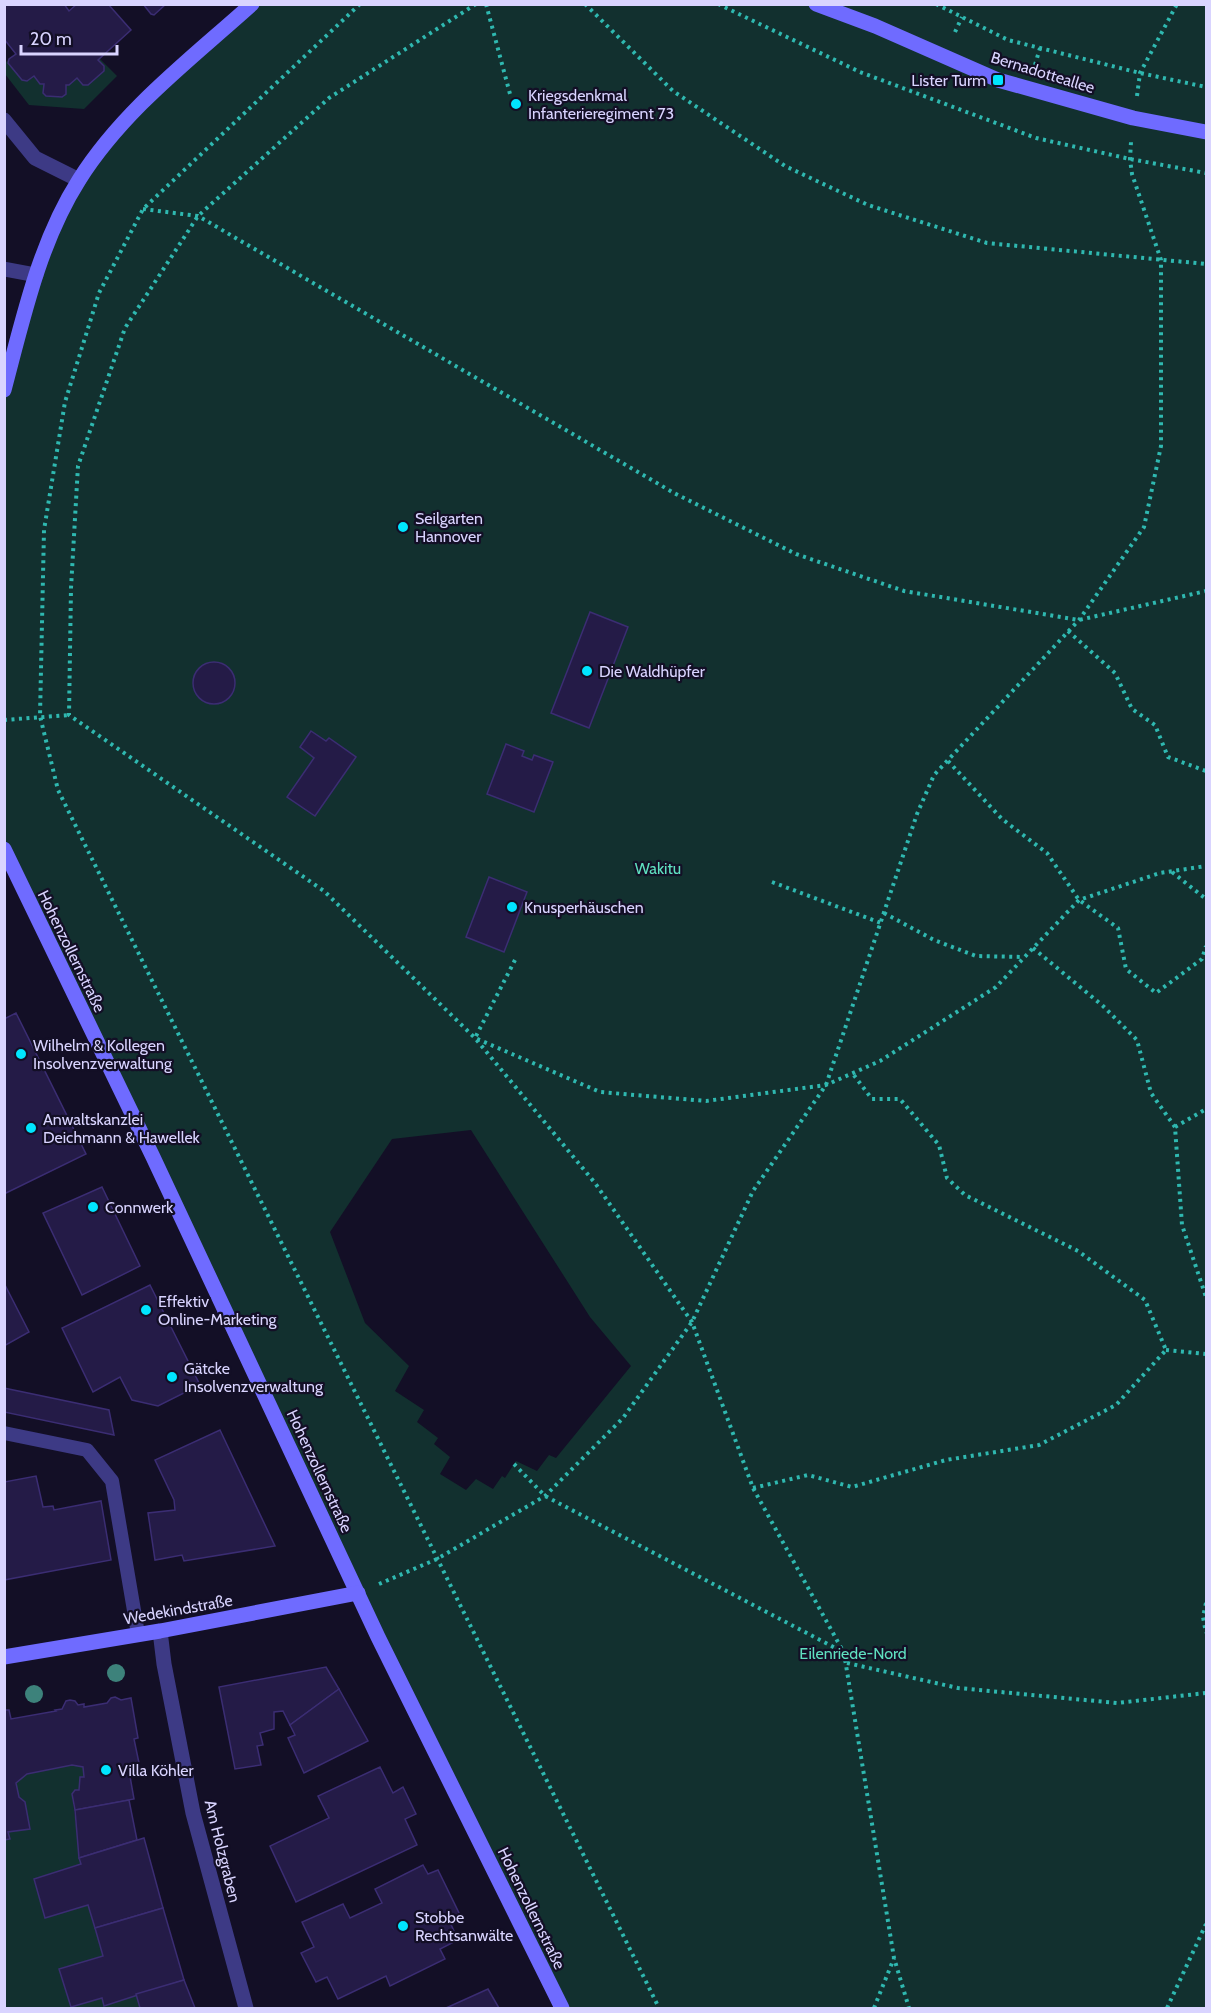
<svg xmlns="http://www.w3.org/2000/svg" width="1211" height="2013" font-family="Cabin,sans-serif">
  <style>
    .green { fill: #12302f; fill-rule: evenodd }
    .building { fill: #241b47; stroke: #3b2d73; stroke-width: 1.5 }
    .lines { fill: none; stroke-linecap: round; stroke-linejoin: round }
    .path { stroke: #2fb8b0; stroke-width: 4; stroke-dasharray: 3 4.5; stroke-linecap: butt }
    .lane { stroke: #3d3a85; stroke-width: 14 }
    .street { stroke: #3d3a85; stroke-width: 15 }
    .secondary { stroke: #6f6bff; stroke-width: 15 }
    .tree { fill: #3d827b }
    .poi-dot { fill: #00e5ff; stroke: #130f26; stroke-width: 2 }
    .labels { text-anchor: middle; stroke-width: 4.5; stroke-linejoin: round; paint-order: stroke }
    .street-label { font-size: 16px; fill: #d9d4ff; stroke: #130f26 }
    .poi-label { font-size: 16px; fill: #d9d4ff; stroke: #130f26; text-anchor: start }
    .park-label { font-size: 16px; fill: #5fe0c0; stroke: #130f26 }
  </style>
  <rect width="100%" height="100%" fill="#130f26"/>
  <!-- green -->
  <g class="green">
    <path d="M252,5H1206V2008H562L5,849V390L55,224L122,123ZM590,613L628,627L589,728L551,713ZM471,1130L590,1317L631,1366L556,1458L549,1455L537,1471L516,1461L505,1478L502,1476L493,1489L476,1479L466,1490L440,1474L450,1457L434,1444L438,1438L417,1422L424,1410L395,1391L409,1366L365,1323L330,1232L392,1139Z"/>
    <polygon points="23,46 99,58 117,76 84,109 29,105 5,74 5,63"/>
    <polygon points="72,1765 83,1767 84,1777 80,1778 79,1790 75,1790 72,1794 81,1864 34,1879 45,1918 88,1905 103,1956 60,1969 71,2007 102,1998 104,2005 136,1994 140,2008 5,2008 5,1840 10,1839 8,1832 30,1829 25,1802 19,1797 16,1783 27,1774"/>
  </g>
  <!-- building -->
  <g class="building">
    <polygon points="4,4 64,4 69,11 77,4 108,4 131,30 98,60 104,66 104,71 88,85 83,85 77,78 69,85 66,85 66,94 62,97 46,96 43,93 44,84 40,84 34,76 27,81 22,80 8,63 9,59 16,54 4,39"/>
    <polygon points="143,4 166,4 154,15 151,14"/>
    <polygon points="590,612 628,627 589,728 551,713"/>
    <circle cx="214" cy="683" r="21"/>
    <polygon points="311,731 326,741 329,738 356,757 315,816 287,797 314,758 300,747"/>
    <polygon points="506,744 524,751 522,756 532,760 534,755 553,762 534,812 487,794"/>
    <polygon points="489,877 527,892 504,952 466,937"/>
    <polygon points="16,1013 86,1154 4,1194 4,1019"/>
    <polygon points="102,1187 140,1266 82,1295 43,1213"/>
    <polygon points="4,1283 29,1332 4,1346"/>
    <polygon points="150,1285 200,1385 158,1406 132,1400 120,1377 93,1392 62,1328"/>
    <polygon points="4,1388 109,1410 114,1435 4,1412"/>
    <polygon points="220,1430 275,1546 184,1561 182,1555 155,1560 148,1513 175,1510 174,1500 155,1460"/>
    <polygon points="36,1476 43,1507 53,1506 54,1510 101,1501 111,1560 4,1580 4,1482"/>
    <polygon points="326,1667 339,1689 290,1725 283,1711 274,1712 274,1729 260,1733 263,1745 257,1746 261,1765 235,1769 219,1687"/>
    <polygon points="339,1689 368,1741 304,1773 288,1738 295,1735 290,1725"/>
    <polygon points="115,1697 121,1700 131,1698 138,1738 134,1739 139,1763 128,1765 134,1799 75,1810 72,1794 75,1790 79,1790 80,1777 84,1777 83,1767 72,1765 27,1774 16,1783 19,1797 25,1802 30,1829 8,1832 10,1839 4,1840 4,1710 9,1710 11,1719 56,1711 55,1710 62,1709 66,1701 70,1700 75,1701 78,1705 84,1704 84,1707 107,1703 111,1698"/>
    <polygon points="380,1767 393,1793 403,1787 416,1814 405,1819 417,1845 296,1902 270,1846 329,1818 318,1796"/>
    <polygon points="129,1800 137,1840 79,1858 75,1810"/>
    <polygon points="144,1838 163,1908 95,1928 88,1905 45,1918 34,1879 81,1864 79,1858"/>
    <polygon points="423,1865 428,1874 438,1870 460,1915 449,1920 458,1940 440,1949 445,1959 390,1986 386,1976 338,1999 327,1977 316,1982 301,1953 314,1947 302,1922 343,1904 350,1918 382,1903 375,1889"/>
    <polygon points="163,1908 184,1980 104,2006 102,1998 71,2007 59,1969 103,1956 95,1928"/>
    <polygon points="184,1980 195,2008 140,2008 136,1994"/>
    <polygon points="488,1989 499,2008 446,2008"/>
  </g>
  <g class="lines">
    <!-- path -->
    <g class="path">
      <polyline points="360,4 143,209 99,293 65,402 44,530 40,716 58,790 659,2008"/>
      <polyline points="476,4 329,98 198,216 125,328 78,466 71,588 69,715 324,891 475,1038 595,1183 692,1322 753,1488 844,1653 894,1958 909,2008"/>
      <polyline points="486,4 510,94"/>
      <polyline points="585,4 673,91 785,166 868,205 987,243 1206,264"/>
      <polyline points="718,4 860,72 1036,138 1130,159 1206,173"/>
      <polyline points="936,4 1008,40 1140,73 1206,87"/>
      <polyline points="955,32 962,17"/>
      <polyline points="1035,65 1040,48"/>
      <polyline points="1137,96 1140,73 1177,4"/>
      <polyline points="143,209 198,216 674,493 796,554 904,591 1079,620 1206,591"/>
      <polyline points="1068,631 1115,673 1132,709 1155,725 1168,757 1206,771"/>
      <polyline points="4,720 69,715"/>
      <polyline points="948,761 1002,819 1047,853 1079,900 1118,928 1126,969 1156,993 1202,959 1206,946"/>
      <polyline points="1172,872 1206,899"/>
      <polyline points="772,882 881,923"/>
      <polyline points="884,913 934,940 976,956 1023,957"/>
      <polyline points="1033,948 1103,1006 1137,1040 1151,1093 1175,1127 1182,1225 1206,1297"/>
      <polyline points="515,960 475,1038 600,1092 706,1101 826,1085 880,1061 996,987 1079,900 1160,873 1206,866"/>
      <polyline points="1175,1127 1206,1109"/>
      <polyline points="1166,1350 1206,1354"/>
      <polyline points="514,1464 545,1496 843,1652"/>
      <polyline points="753,1488 808,1475 852,1487 946,1460 1039,1445 1116,1405 1166,1350 1145,1300 1078,1251 965,1195 947,1178 939,1145 900,1099 872,1099 853,1074"/>
      <polyline points="379,1584 437,1559 545,1496 623,1418 692,1322 753,1191 826,1085 917,814 934,775 1079,620 1144,527 1161,446 1161,260 1132,174 1130,159 1131,142"/>
      <polyline points="1206,1603 1203,1617 1206,1633"/>
      <polyline points="847,1663 958,1688 1117,1703 1206,1693"/>
      <polyline points="874,2008 894,1958"/>
      <polyline points="1167,2008 1206,1924"/>
    </g>
    <!-- lane -->
    <polyline class="lane" points="4,1433 87,1450 112,1481 138,1634"/>
    <!-- street -->
    <g class="street">
      <polyline points="4,120 35,158 79,180"/>
      <polyline points="4,269 36,275"/>
      <polyline points="160,1631 164,1664 193,1813 246,2008"/>
    </g>
    <!-- secondary -->
    <g class="secondary">
      <polyline points="816,4 875,26 998,80 1133,118 1206,132"/>
      <path d="M4,390C23,319 39,243 79,180C123,110 191,59 252,4"/>
      <polyline points="4,849 153,1157 378,1637 562,2008"/>
      <polyline points="4,1657 160,1631 358,1593"/>
    </g>
  </g>
  <!-- trees -->
  <g class="tree">
    <circle cx="116" cy="1673" r="9"/>
    <circle cx="34" cy="1694" r="9"/>
  </g>
  <!-- markers -->
  <g class="poi-dot">
    <rect x="992" y="74" width="12" height="12" rx="3"/>
    <circle cx="516" cy="104" r="6"/>
    <circle cx="403" cy="527" r="6"/>
    <circle cx="587" cy="671" r="6"/>
    <circle cx="512" cy="907" r="6"/>
    <circle cx="21" cy="1054" r="6"/>
    <circle cx="31" cy="1128" r="6"/>
    <circle cx="93" cy="1207" r="6"/>
    <circle cx="146" cy="1310" r="6"/>
    <circle cx="172" cy="1377" r="6"/>
    <circle cx="106" cy="1770" r="6"/>
    <circle cx="403" cy="1926" r="6"/>
  </g>
  <g class="labels">
    <!-- street labels -->
    <g class="street-label">
      <text transform="translate(1043 72) rotate(17)" y="6">Bernadotteallee</text>
      <text transform="translate(72 951) rotate(64)" y="6">Hohenzollernstraße</text>
      <text transform="translate(320 1471) rotate(65)" y="6">Hohenzollernstraße</text>
      <text transform="translate(178 1609) rotate(-10)" y="6">Wedekindstraße</text>
      <text transform="translate(223 1851) rotate(76)" y="6">Am Holzgraben</text>
      <text transform="translate(532 1908) rotate(64)" y="6">Hohenzollernstraße</text>
    </g>
    <!-- poi labels -->
    <g class="poi-label">
      <text x="986" y="86" text-anchor="end">Lister Turm</text>
      <text x="528" y="101">Kriegsdenkmal<tspan x="528" dy="18">Infanterieregiment 73</tspan></text>
      <text x="415" y="524">Seilgarten<tspan x="415" dy="18">Hannover</tspan></text>
      <text x="599" y="677">Die Waldhüpfer</text>
      <text x="524" y="913">Knusperhäuschen</text>
      <text x="33" y="1051">Wilhelm &amp; Kollegen<tspan x="33" dy="18">Insolvenzverwaltung</tspan></text>
      <text x="43" y="1125">Anwaltskanzlei<tspan x="43" dy="18">Deichmann &amp; Hawellek</tspan></text>
      <text x="105" y="1213">Connwerk</text>
      <text x="158" y="1307">Effektiv<tspan x="158" dy="18">Online-Marketing</tspan></text>
      <text x="184" y="1374">Gätcke<tspan x="184" dy="18">Insolvenzverwaltung</tspan></text>
      <text x="118" y="1776">Villa Köhler</text>
      <text x="415" y="1923">Stobbe<tspan x="415" dy="18">Rechtsanwälte</tspan></text>
    </g>
    <!-- park labels -->
    <g class="park-label">
      <text x="658" y="874">Wakitu</text>
      <text x="853" y="1659">Eilenriede-Nord</text>
    </g>
  </g>
  <!-- border -->
  <rect width="1211" height="2013" fill="none" stroke="#d9d4ff" stroke-width="12"/>
  <!-- scale -->
  <path d="M21 45v9h96v-9" fill="none" stroke="#d9d4ff" stroke-width="3"/>
  <text x="30" y="45" font-size="18" fill="#d9d4ff" stroke="#130f26" stroke-width="4.5" paint-order="stroke">20 m</text>
</svg>
